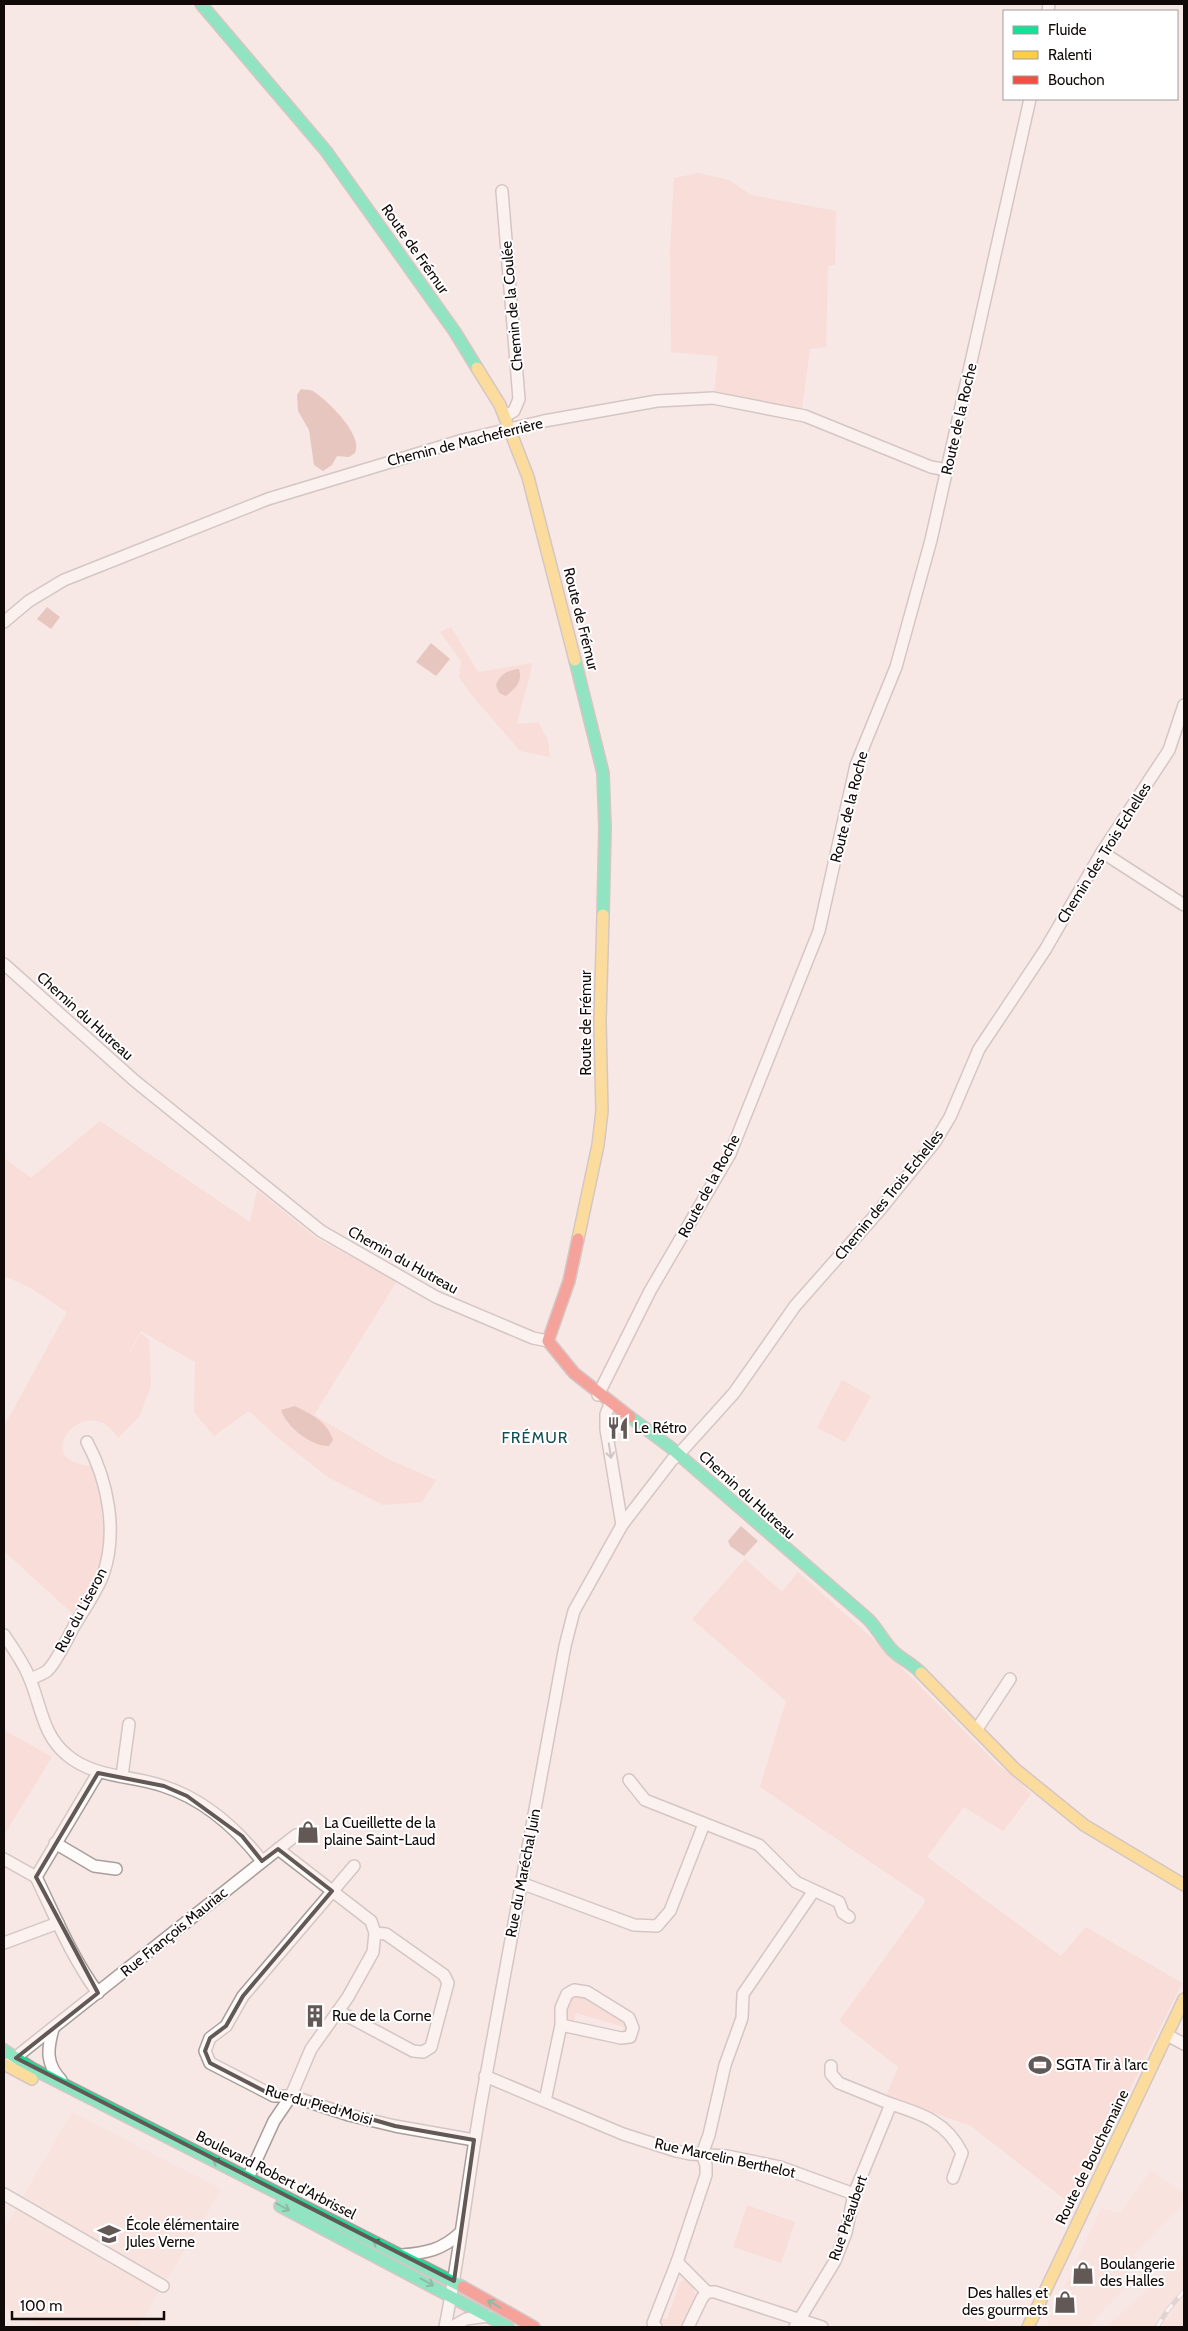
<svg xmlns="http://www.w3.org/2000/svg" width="1188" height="2331" font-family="Cabin,sans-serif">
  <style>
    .built { fill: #f8ded8 }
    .green { fill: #f8d1c9 }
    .water { fill: #d09d91 }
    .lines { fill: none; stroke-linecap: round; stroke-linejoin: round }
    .street-casing { stroke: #a99e9b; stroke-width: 14 }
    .fast-casing { stroke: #a99e9b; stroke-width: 14 }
    .slow-casing { stroke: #a99e9b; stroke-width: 14 }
    .jam-casing { stroke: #a99e9b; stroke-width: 14 }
    .street { stroke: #fefcfb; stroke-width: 11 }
    .fast { stroke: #16e098; stroke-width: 11 }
    .slow { stroke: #ffcf43; stroke-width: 11 }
    .jam { stroke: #f24e42; stroke-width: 11 }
    .rail-casing { stroke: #c1bdbb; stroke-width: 5 }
    .rail { stroke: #fff; stroke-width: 3; stroke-dasharray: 9; stroke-linecap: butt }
    .oneway { stroke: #a09b9a }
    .oneway2 { stroke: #148057 }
    .marked { fill: none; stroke: #625855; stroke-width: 4; stroke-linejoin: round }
    .labels { text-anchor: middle; stroke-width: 4; stroke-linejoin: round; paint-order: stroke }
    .street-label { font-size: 15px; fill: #120a08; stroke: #fff }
    .poi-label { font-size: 15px; fill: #120a08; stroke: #fff; text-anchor: start }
    .neighbourhood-label { font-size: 16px; letter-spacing: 1px; fill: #135053; stroke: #fff }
  </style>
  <rect width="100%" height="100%" fill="#f7e8e5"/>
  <!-- built -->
  <g class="built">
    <polygon points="72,2112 222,2189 138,2327 40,2327 4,2306 4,2229"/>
    <polygon points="1151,2170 1184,2193 1184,2203 1133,2256 1137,2260 1126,2271 1133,2279 1088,2327 1046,2327 1101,2208 1120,2213"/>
    <polygon points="1184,2256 1184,2327 1106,2327"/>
  </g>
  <!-- green -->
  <g class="green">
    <polygon points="698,173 729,180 751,195 836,211 835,265 828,266 826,347 810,349 802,409 714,393 718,356 671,352 670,250 674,178"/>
    <path d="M451,627L478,672L532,663C529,685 521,703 517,724L538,722L548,740L550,757L520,751L470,693L459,677L461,661L440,632Z"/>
    <path d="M100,1121L250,1222L257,1190L316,1238L397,1281L314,1415L388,1459L436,1480L422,1502L383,1505L329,1478L278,1438L249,1411L214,1436L194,1412L195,1362L141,1331L129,1353H130L141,1333L149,1340L151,1386L139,1417L118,1438C91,1394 44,1444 70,1460C77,1464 88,1466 96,1468C109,1530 113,1562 74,1615L4,1551V1426L67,1312L31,1288L4,1276V1158L31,1178Z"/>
    <polygon points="842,1380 871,1396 845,1442 817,1428"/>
    <polygon points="745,1559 782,1592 798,1572 873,1639 997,1764 1021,1783 1031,1794 1003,1831 964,1807 927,1857 1061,1956 1086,1927 1182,1983 1073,2206 971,2126 886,2096 898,2067 839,2021 924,1904 925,1899 760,1787 786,1701 692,1619"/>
    <polygon points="4,1730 52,1757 4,1835"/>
    <path d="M573,1996L586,1997L622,2020L627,2024L629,2031L622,2034L624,2027L576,2013L574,2021L567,2020C562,2010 567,2003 573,1996Z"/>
    <polygon points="747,2205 795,2222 781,2263 733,2247"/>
    <polygon points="684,2280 691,2284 696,2296 682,2327 668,2327 661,2324 660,2317 667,2319 680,2282"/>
  </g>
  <!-- water -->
  <g class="water">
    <path d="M301,389C305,390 309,389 313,391C327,400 364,435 355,453L349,457L337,456L332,465L323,471L314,465L309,430L298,411L297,395Z"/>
    <polygon points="47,607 60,617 51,629 37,619"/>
    <polygon points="431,643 450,659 436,676 416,662"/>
    <path d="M519,669C523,682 515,688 506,696L499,693L496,685C500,674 508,670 519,669Z"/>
    <path d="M295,1406C312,1415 327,1421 333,1440L329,1446C310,1446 287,1427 281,1410Z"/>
    <polygon points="741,1526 758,1541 744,1556 730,1546 728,1541"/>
  </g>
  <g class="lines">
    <defs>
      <g id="street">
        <polyline points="1048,11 1049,4"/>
        <polyline points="502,191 519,399 514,411 505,416"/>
        <polyline points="4,622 29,601 64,580 268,499 463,440 544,421 657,401 713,398 805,416 931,467 947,470"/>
        <polyline points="1102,852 1184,905"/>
        <polyline points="4,964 135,1081 321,1231 436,1297 533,1338 548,1341"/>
        <polyline points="598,1395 650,1291 730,1154 819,931 856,765 896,667 931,540 1030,99"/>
        <polyline points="610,1404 606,1414 606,1429 622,1525"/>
        <path d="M4,1635C13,1648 23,1662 29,1677C41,1704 42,1735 67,1755C94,1778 131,1775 163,1786C203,1799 237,1829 262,1861"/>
        <path d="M30,1679C35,1677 43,1674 47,1671C56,1663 67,1639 73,1628C83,1611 96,1593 103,1575C118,1532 108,1481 87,1442"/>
        <polyline points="977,1729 1010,1679"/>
        <polyline points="122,1776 129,1724"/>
        <polyline points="629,1780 645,1800 759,1845 796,1882 839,1902 843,1913 849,1917"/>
        <polyline points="55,1843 94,1866 116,1869"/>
        <polyline points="4,1859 36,1877"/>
        <polyline points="354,1866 243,1996 226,2026 210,2038 205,2051 210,2063 274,2096 291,2096 349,2115 395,2126 474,2140"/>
        <polyline points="521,1883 634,1925 657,1926 670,1911 704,1824"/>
        <polyline points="4,1943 58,1923"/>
        <path d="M98,1993C72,1958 55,1916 36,1877L98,1773"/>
        <polyline points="338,2011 413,2051 423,2052 431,2047 448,1983 444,1975 386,1934 375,1933"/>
        <path d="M53,2029C47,2050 46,2064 61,2080"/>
        <polyline points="1167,2035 1184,2044"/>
        <polyline points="11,2061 296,1835"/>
        <polyline points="485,2076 623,2134 676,2151 690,2154 727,2156 780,2167 854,2194"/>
        <polyline points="545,2101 561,2025 561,2008 567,1994 574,1990 587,1992 629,2018 633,2028 630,2037 621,2038 561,2025"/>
        <path d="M891,2104C922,2114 947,2122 962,2153L953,2178"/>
        <polyline points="248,2178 274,2121 291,2096 311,2049 348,1997 373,1952 375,1933 371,1921 278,1849"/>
        <polyline points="4,2194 163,2286"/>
        <path d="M402,2255C426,2253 442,2250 460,2233"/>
        <polyline points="677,2262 707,2292 702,2298 688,2327"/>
        <polyline points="707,2292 715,2292 822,2327"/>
        <path d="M445,2327C460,2253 468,2178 481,2103C508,1951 538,1799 565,1646L574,1611L622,1525L672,1460L679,1454L734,1393L795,1306L879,1211L935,1142L950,1117L979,1049L1045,950L1102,852L1169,750L1184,705"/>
        <polyline points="452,2327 466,2319 488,2316"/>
        <polyline points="656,2327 653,2323 677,2262 706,2175 706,2165 702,2154 709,2135 725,2065 742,2018 743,1994 813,1892"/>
        <polyline points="795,2327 835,2261 846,2233 854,2194 891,2104 839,2083 831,2074 831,2066"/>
      </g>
      <g id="fast">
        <polyline points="201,4 326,151 455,332 477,368"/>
        <polyline points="575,660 603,773 605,828 603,915"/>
        <path d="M630,1417L670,1447L868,1619C878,1629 883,1641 893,1651C901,1659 913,1664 921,1673"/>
        <polyline points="4,2050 33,2069 463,2287"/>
        <polyline points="280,2206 508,2327"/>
      </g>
      <g id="slow">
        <polyline points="477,368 500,405 528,477 575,660"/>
        <polyline points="578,1239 598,1145 602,1111 600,1021 603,915"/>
        <polyline points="921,1673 1015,1769 1084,1825 1184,1885"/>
        <polyline points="4,2064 32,2079"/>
        <polyline points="1028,2327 1184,1999"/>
      </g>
      <g id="jam">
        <polyline points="578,1239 569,1281 548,1341 574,1373 630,1417"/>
        <polyline points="463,2287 534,2327"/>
      </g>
    </defs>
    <!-- street casing -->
    <use href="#street" class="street-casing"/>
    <!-- fast casing -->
    <use href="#fast" class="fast-casing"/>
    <!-- slow casing -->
    <use href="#slow" class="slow-casing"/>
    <!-- jam casing -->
    <use href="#jam" class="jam-casing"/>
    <!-- street -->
    <use href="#street" class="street"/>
    <!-- fast -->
    <use href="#fast" class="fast"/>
    <!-- slow -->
    <use href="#slow" class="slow"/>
    <!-- jam -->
    <use href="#jam" class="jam"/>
    <defs>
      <polyline id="rail" points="1157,2327 1167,2311 1184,2291"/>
    </defs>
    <!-- rail casing -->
    <use href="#rail" class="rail-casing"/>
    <!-- rail -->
    <use href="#rail" class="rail"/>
  </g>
  <!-- one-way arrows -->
  <defs><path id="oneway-shaft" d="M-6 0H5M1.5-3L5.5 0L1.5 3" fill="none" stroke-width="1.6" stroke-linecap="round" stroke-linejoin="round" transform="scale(1.25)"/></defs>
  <use class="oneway" href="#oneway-shaft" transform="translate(610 1451) rotate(81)"/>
  <g class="oneway2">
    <use href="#oneway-shaft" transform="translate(219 2163) rotate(-153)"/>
    <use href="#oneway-shaft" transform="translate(283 2207) rotate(28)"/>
    <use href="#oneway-shaft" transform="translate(379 2244) rotate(-153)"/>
    <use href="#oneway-shaft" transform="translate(427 2282) rotate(28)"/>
    <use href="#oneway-shaft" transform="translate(494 2304) rotate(-150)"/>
  </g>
  <!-- marked area -->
  <path d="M0 0H1188V2331H0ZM98,1773L164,1786L187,1796L242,1836L262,1861L278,1849L332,1891L243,1996L226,2026L210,2038L205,2051L210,2063L274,2096H291L395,2126L474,2140L454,2281L16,2058L98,1993L36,1877Z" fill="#f7e8e5" fill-opacity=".55" fill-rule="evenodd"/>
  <path class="marked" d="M98,1773L164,1786L187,1796L242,1836L262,1861L278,1849L332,1891L243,1996L226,2026L210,2038L205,2051L210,2063L274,2096H291L395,2126L474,2140L454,2281L16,2058L98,1993L36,1877Z"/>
  <!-- icons -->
  <defs>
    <symbol id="restaurant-bare" viewBox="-9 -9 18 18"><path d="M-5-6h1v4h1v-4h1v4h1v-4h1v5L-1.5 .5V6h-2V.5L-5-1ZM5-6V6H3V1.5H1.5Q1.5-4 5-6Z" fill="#625855" stroke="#fff" stroke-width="2.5" paint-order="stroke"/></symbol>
    <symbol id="shop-bare" viewBox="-9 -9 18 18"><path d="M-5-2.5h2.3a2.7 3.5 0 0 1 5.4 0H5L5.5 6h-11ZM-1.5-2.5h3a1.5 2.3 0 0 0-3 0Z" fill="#625855" stroke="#fff" stroke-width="2.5" paint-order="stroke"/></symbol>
    <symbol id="building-bare" viewBox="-9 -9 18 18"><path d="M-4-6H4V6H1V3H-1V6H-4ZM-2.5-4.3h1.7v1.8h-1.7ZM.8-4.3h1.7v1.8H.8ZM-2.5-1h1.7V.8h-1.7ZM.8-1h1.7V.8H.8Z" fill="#625855" stroke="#fff" stroke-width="2.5" paint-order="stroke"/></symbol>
    <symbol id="stadium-bare" viewBox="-9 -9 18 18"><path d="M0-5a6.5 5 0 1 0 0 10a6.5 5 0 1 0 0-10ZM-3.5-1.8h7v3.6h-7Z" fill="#625855" stroke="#fff" stroke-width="2.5" paint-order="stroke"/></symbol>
    <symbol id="school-bare" viewBox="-9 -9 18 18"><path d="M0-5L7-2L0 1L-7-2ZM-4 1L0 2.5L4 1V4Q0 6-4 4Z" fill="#625855" stroke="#fff" stroke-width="2.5" paint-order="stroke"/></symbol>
  </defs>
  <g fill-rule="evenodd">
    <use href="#restaurant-bare" x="602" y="1412" width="32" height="32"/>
    <use href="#shop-bare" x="292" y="1816" width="32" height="32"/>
    <use href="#building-bare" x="299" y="2000" width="32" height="32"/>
    <use href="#stadium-bare" x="1024" y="2049" width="32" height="32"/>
    <use href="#school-bare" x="93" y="2218" width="32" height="32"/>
    <use href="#shop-bare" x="1067" y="2257" width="32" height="32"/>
    <use href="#shop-bare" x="1049" y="2286" width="32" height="32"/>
  </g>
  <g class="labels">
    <!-- street labels -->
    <g class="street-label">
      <text transform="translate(415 249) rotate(55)" y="5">Route de Frémur</text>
      <text transform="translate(512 306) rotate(-95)" y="5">Chemin de la Coulée</text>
      <text transform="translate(959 419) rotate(-77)" y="5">Route de la Roche</text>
      <text transform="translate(465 442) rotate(-14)" y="5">Chemin de Macheferrière</text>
      <text transform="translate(581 619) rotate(76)" y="5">Route de Frémur</text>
      <text transform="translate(849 807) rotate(-76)" y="5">Route de la Roche</text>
      <text transform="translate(1104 853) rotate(-58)" y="5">Chemin des Trois Echelles</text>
      <text transform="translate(85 1016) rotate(42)" y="5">Chemin du Hutreau</text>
      <text transform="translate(586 1023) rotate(-90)" y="5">Route de Frémur</text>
      <text transform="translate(709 1186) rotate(-62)" y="5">Route de la Roche</text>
      <text transform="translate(889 1195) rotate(-51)" y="5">Chemin des Trois Echelles</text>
      <text transform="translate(403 1260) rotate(29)" y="5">Chemin du Hutreau</text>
      <text transform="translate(747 1495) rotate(42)" y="5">Chemin du Hutreau</text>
      <text transform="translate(81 1610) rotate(-62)" y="5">Rue du Liseron</text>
      <text transform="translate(523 1873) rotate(-79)" y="5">Rue du Maréchal Juin</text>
      <text transform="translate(174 1932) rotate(-39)" y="5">Rue François Mauriac</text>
      <text transform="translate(319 2105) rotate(16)" y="5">Rue du Pied Moisi</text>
      <text transform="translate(1092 2157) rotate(-64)" y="5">Route de Bouchemaine</text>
      <text transform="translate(725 2158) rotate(12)" y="5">Rue Marcelin Berthelot</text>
      <text transform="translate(276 2175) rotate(27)" y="5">Boulevard Robert d'Arbrissel</text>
      <text transform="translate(848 2218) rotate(-71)" y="5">Rue Préaubert</text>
    </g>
    <!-- poi labels -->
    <g class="poi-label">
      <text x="634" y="1433">Le Rétro</text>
      <text x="324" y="1828">La Cueillette de la<tspan x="324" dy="17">plaine Saint-Laud</tspan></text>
      <text x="332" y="2021">Rue de la Corne</text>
      <text x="1056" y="2070">SGTA Tir à l’arc</text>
      <text x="126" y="2230">École élémentaire<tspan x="126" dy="17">Jules Verne</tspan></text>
      <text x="1100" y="2269">Boulangerie<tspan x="1100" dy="17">des Halles</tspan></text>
      <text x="1048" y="2298" text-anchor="end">Des halles et<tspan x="1048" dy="17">des gourmets</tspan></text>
    </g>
    <!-- neighbourhood labels -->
    <g class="neighbourhood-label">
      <text x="535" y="1443">FRÉMUR</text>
    </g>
  </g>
  <!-- border -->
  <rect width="1188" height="2331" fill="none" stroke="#120a08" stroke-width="10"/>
  <!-- legend -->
  <rect x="1003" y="10" width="175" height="90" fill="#ffffff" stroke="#a09d9c"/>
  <rect x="1013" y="26" width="25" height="8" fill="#16e098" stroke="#a09d9c"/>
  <text x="1048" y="35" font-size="15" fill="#120a08">Fluide</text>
  <rect x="1013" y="51" width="25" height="8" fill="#ffcf43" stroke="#a09d9c"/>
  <text x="1048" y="60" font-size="15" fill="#120a08">Ralenti</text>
  <rect x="1013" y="76" width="25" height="8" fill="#f24e42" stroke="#a09d9c"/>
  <text x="1048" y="85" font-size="15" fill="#120a08">Bouchon</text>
  <!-- scale -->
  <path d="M12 2311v8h152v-8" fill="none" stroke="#120a08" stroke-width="2.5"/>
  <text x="20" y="2311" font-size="15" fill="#120a08" stroke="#ffffff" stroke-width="4" paint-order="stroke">100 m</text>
</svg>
